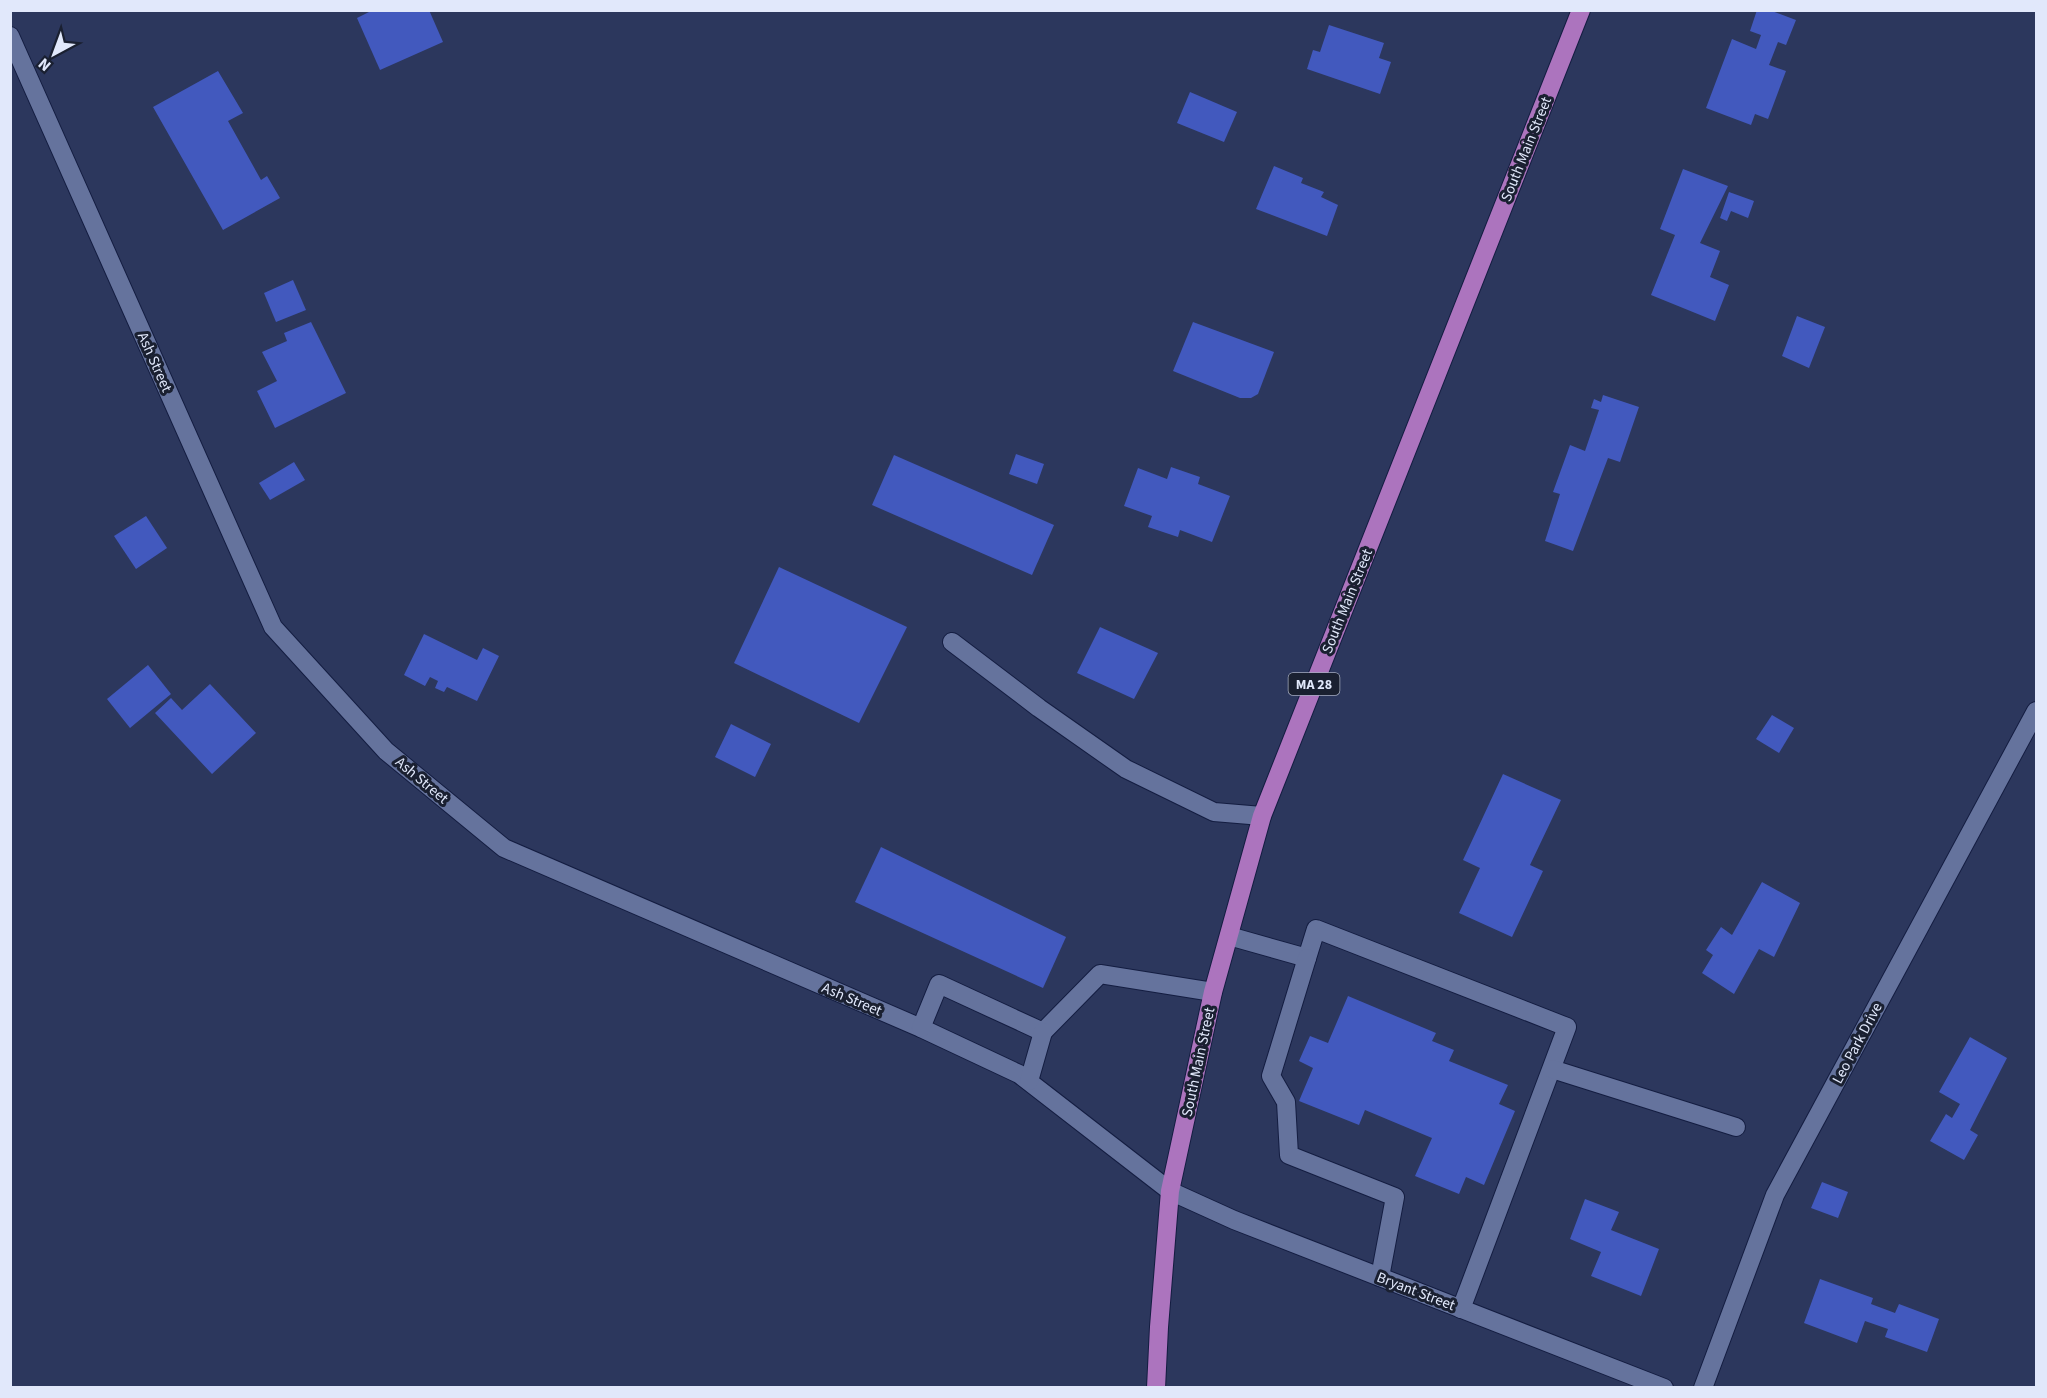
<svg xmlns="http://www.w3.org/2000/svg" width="2047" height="1398" font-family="'Source Sans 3',sans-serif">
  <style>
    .building { fill: #4259be }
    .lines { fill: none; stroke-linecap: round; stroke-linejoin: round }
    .minor-casing { stroke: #141d41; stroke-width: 20 }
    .major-casing { stroke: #141d41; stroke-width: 20 }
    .minor { stroke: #65739d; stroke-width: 18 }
    .major { stroke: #ac74be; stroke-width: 18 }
    .labels { text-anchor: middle; stroke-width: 6; stroke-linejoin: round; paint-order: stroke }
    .shield { fill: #1a2031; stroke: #a5acbe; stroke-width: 1.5 }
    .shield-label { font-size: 14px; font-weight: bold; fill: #e1e8fb }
    .street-label { font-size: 15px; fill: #e1e8fb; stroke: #1a2031 }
  </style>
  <rect width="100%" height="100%" fill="#2c375d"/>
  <!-- building -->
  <g class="building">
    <polygon points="373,10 429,10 443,42 380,70 357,18"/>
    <polygon points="1757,10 1769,10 1796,20 1786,45 1778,42 1769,65 1786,71 1768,119 1755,114 1751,125 1706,108 1732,39 1756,49 1761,35 1750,31"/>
    <polygon points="1329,25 1384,43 1379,58 1391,62 1380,94 1307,69 1313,50 1320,52"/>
    <polygon points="218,71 243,113 228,121 261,180 267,176 280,198 223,230 153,107"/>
    <polygon points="1190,92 1237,112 1224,142 1177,123"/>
    <polygon points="1274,166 1303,178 1301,183 1324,192 1321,197 1338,205 1327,236 1256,209"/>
    <polygon points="1683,169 1728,186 1700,243 1720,251 1710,277 1729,285 1715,321 1651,295 1675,235 1660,229"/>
    <polygon points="1729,192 1754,201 1748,218 1731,211 1727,221 1720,218"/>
    <polygon points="293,280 306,310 276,322 264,293"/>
    <polygon points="1797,316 1825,327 1809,368 1782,356"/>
    <polygon points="311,322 346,393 275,428 257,391 277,381 262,352 287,341 284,333"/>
    <polygon points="1193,322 1274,352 1258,394 1251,398 1240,398 1173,371"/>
    <polygon points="1603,395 1639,407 1620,462 1608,458 1573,551 1545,541 1560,494 1553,492 1570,445 1585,451 1599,410 1591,408 1594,399 1601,402"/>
    <polygon points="1016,454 1044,464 1037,484 1009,474"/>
    <polygon points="894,455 1054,525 1032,575 872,505"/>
    <polygon points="294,462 305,480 270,500 259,483"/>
    <polygon points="1171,467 1200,477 1198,484 1230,496 1212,542 1180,530 1178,537 1148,527 1152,516 1124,506 1138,468 1167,479"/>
    <polygon points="146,516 167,548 136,569 114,536"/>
    <polygon points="779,567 907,627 859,723 734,663"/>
    <polygon points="1100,627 1158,653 1134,699 1077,673"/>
    <polygon points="424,634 477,660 483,648 499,656 477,701 447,687 444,692 435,688 438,681 430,677 425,686 404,675"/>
    <polygon points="148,665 171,694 130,728 107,699"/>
    <polygon points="210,684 256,733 212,774 155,713 171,698 182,710"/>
    <polygon points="1772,715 1794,728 1779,753 1756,739"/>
    <polygon points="731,724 771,744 755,777 715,757"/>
    <polygon points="1503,774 1561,800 1530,865 1543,871 1512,937 1459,913 1480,868 1463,860"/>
    <polygon points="881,847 1066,937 1043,988 855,902"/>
    <polygon points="1762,882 1800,903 1774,957 1759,949 1734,994 1702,973 1713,955 1706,950 1721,927 1732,935"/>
    <polygon points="1348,996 1436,1033 1432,1041 1454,1050 1449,1061 1508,1085 1499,1104 1515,1111 1484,1185 1466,1177 1459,1194 1415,1176 1432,1138 1365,1110 1359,1125 1299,1101 1313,1068 1299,1061 1310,1036 1328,1043"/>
    <polygon points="1970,1037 2007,1058 1970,1130 1978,1135 1964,1160 1930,1141 1946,1114 1952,1118 1960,1104 1939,1092"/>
    <polygon points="1822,1182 1848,1192 1838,1218 1811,1208"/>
    <polygon points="1585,1199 1619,1212 1611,1230 1659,1249 1641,1296 1591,1276 1601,1252 1570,1239"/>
    <polygon points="1820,1279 1873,1298 1871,1304 1895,1313 1899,1304 1939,1319 1927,1352 1885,1337 1888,1329 1865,1321 1857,1343 1804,1323"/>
  </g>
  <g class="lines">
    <defs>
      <g id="minor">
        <polyline points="10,36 273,627 386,751 504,848 921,1028 1019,1074 1170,1191 1234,1220 1664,1388"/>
        <polyline points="952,642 1039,708 1126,769 1214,812 1262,816"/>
        <polyline points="1229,936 1307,958 1316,929 1567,1027 1461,1309"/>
        <polyline points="1307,958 1271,1076 1286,1102 1289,1155 1395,1197 1380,1277"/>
        <polyline points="921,1028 939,984 1043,1032 1100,974 1213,992"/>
        <polyline points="1552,1069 1736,1127"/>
        <polyline points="1029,1081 1043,1032"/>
        <polyline points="1703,1388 1775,1195 2036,711"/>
      </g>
      <polyline id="major" points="1156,1388 1159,1327 1170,1191 1213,992 1262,816 1581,10"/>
    </defs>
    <!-- minor casing -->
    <use href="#minor" class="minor-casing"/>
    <!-- major casing -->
    <use href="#major" class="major-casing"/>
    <!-- minor -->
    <use href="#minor" class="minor"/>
    <!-- major -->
    <use href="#major" class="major"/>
  </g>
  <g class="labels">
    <!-- shield labels -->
    <rect class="shield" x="1288.5" y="673" width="51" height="22" rx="4.5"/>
    <g class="shield-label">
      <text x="1314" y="689">MA 28</text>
    </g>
    <!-- street labels -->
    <g class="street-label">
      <text transform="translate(1526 149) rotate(-68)" y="5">South Main Street</text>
      <text transform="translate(155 362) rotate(66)" y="5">Ash Street</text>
      <text transform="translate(1347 601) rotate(-68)" y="5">South Main Street</text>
      <text transform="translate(422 780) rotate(40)" y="5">Ash Street</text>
      <text transform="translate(852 999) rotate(23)" y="5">Ash Street</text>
      <text transform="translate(1857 1043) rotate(-62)" y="5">Leo Park Drive</text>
      <text transform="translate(1198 1062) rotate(-78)" y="5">South Main Street</text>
      <text transform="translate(1416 1291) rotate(21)" y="5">Bryant Street</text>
    </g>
  </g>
  <!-- border -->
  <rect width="2047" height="1398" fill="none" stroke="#e1e8fb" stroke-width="24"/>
  <!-- north arrow -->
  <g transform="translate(54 54) rotate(221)" stroke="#1a2031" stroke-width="4.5" paint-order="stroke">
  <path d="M0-4.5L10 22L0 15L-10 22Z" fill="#e1e8fb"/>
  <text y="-9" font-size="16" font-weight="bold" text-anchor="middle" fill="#e1e8fb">N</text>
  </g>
</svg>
